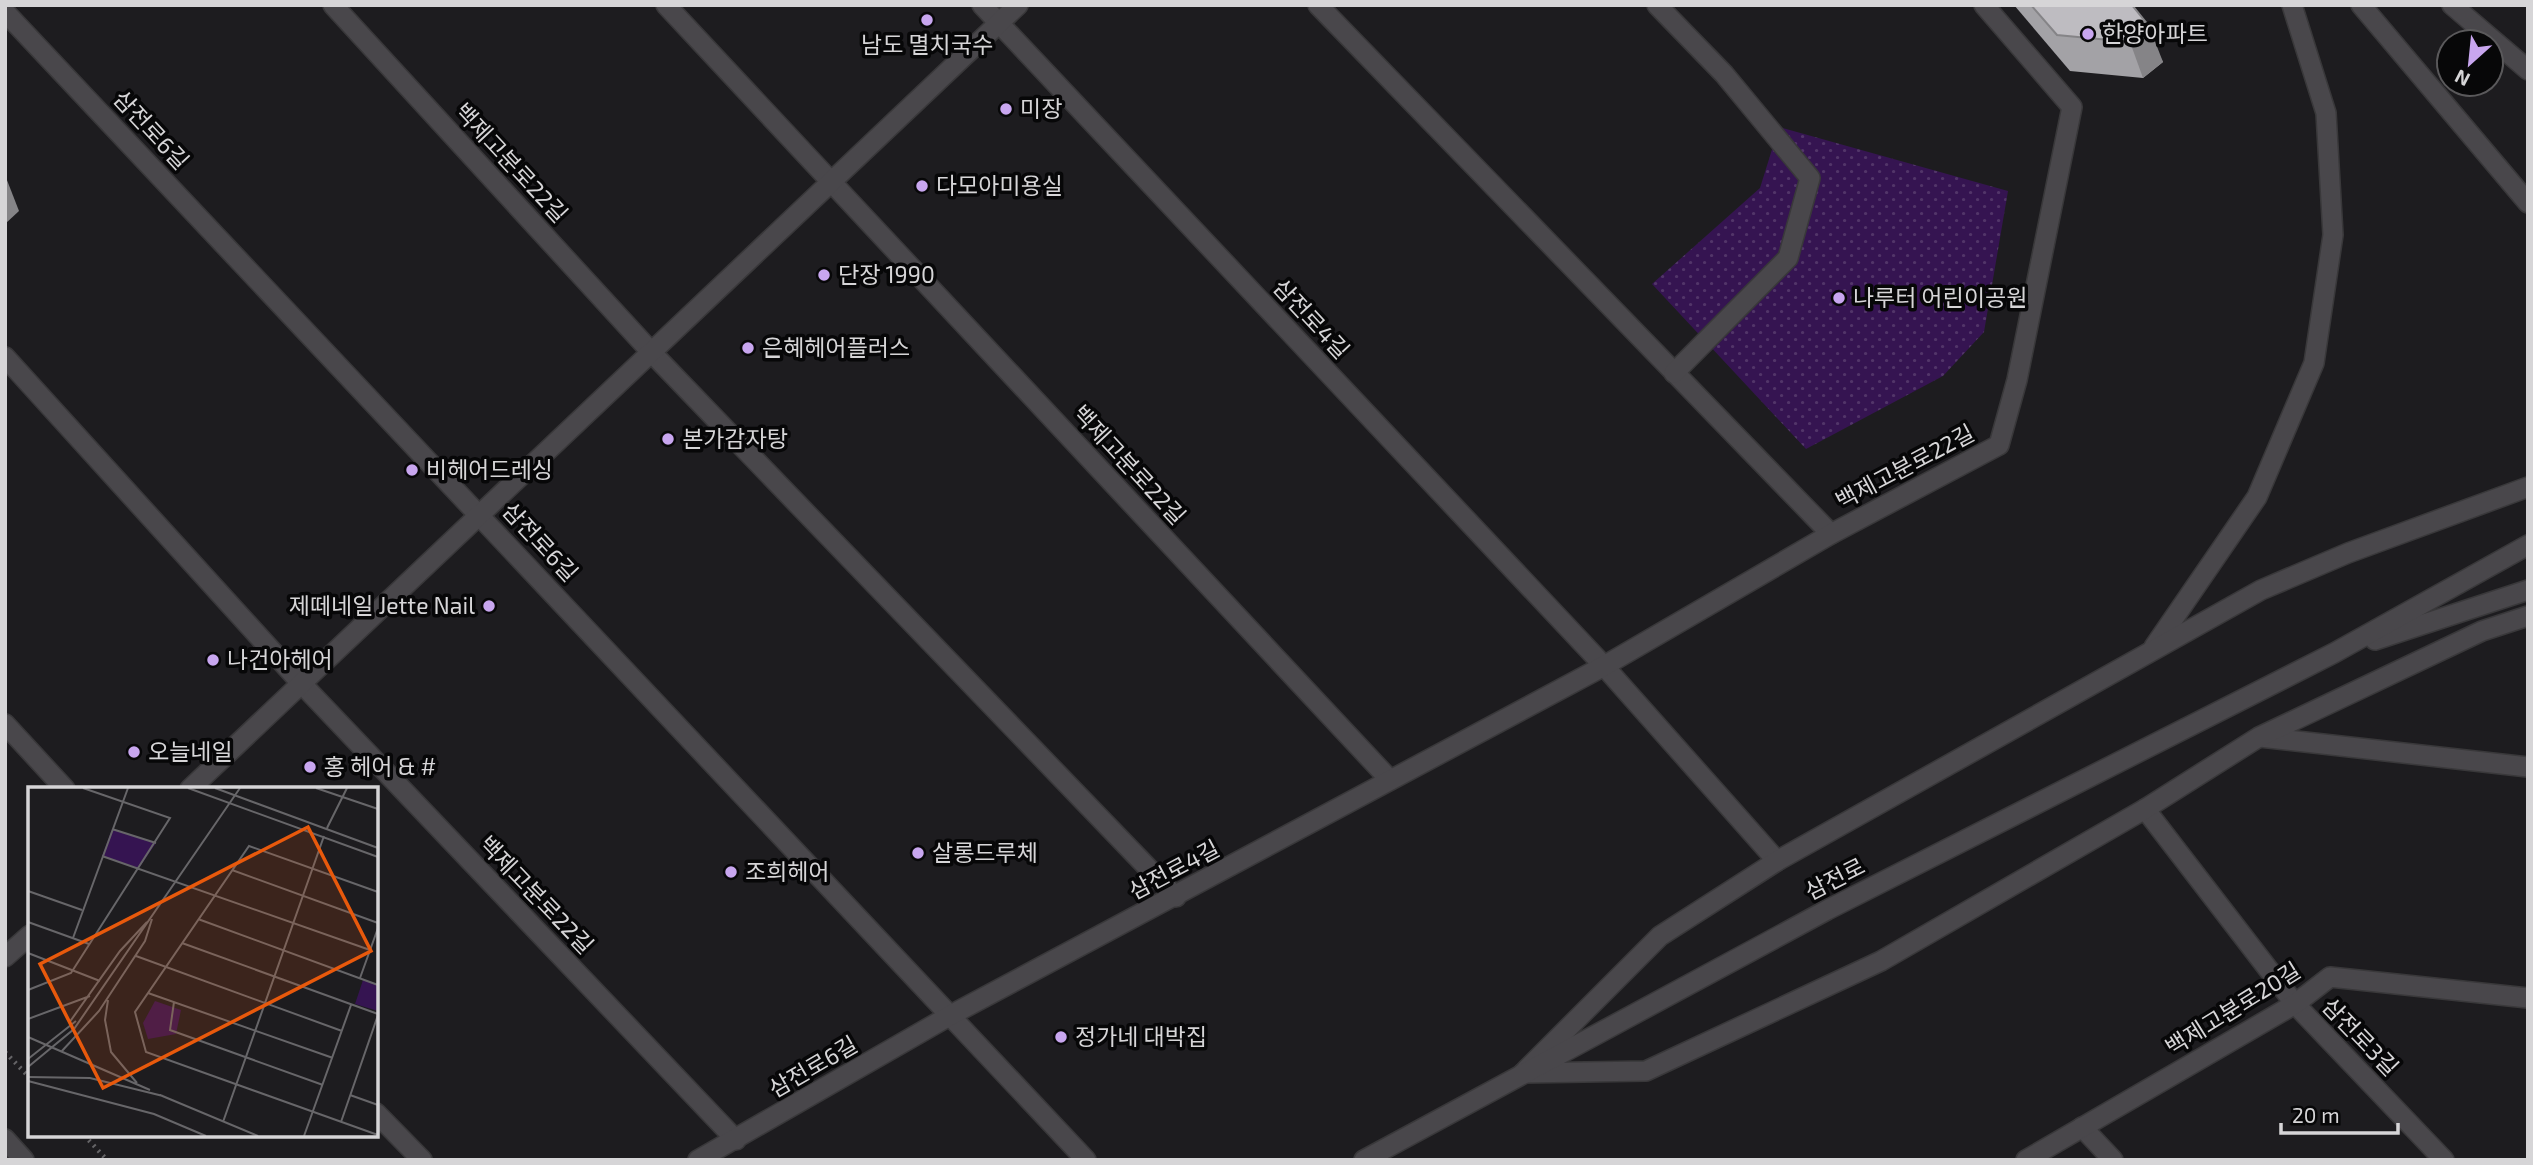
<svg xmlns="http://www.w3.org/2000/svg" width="2533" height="1165" font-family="'Exo 2','Noto Sans KR',sans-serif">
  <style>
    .park { fill: url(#park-dots) }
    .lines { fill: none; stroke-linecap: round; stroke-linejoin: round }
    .minor-casing { stroke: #39383a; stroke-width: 22 }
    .tertiary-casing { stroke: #39383a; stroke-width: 22 }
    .secondary-casing { stroke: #39383a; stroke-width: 22 }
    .path { stroke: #656467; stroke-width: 4.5; stroke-dasharray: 2 5; stroke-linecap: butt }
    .minor { stroke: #49474b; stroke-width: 19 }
    .tertiary { stroke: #49474b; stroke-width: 19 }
    .secondary { stroke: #49474b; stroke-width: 19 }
    .wall { fill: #a3a2a6 }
    .shaded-wall { fill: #858487 }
    .building { fill: #bebcc1; stroke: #858487; stroke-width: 2 }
    .poi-dot { fill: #c8a6ef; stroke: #070708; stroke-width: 2.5 }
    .labels { text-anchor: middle; stroke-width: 7; stroke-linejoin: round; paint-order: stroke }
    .poi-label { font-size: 23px; fill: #d6d5d7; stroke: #070708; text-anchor: start }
    .street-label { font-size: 23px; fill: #d6d5d7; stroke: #070708 }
    .inset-road { fill: none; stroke: #676669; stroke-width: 2 }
    .view { fill: #e8590c; fill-opacity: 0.15; stroke: #e8590c; stroke-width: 3.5 }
    .inset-edge { fill: none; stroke: #d6d5d7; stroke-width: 3.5 }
  </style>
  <defs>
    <pattern id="park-dots" width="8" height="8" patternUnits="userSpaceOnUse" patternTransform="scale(1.75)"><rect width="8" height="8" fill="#351451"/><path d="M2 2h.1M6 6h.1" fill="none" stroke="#523569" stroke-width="1.8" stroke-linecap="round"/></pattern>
  </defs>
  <rect width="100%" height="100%" fill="#1d1c1f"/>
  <!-- park -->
  <polygon class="park" points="1779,127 2008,191 1984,332 1943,376 1806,449 1652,284 1760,188"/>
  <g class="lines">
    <defs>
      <g id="minor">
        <polyline points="333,5 653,354 1176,897"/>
        <polyline points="666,5 1390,780"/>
        <polyline points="982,5 1604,666 1777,861"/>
        <polyline points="1318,5 1831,534"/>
        <polyline points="1657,5 1724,74 1810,178 1788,258 1674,373"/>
        <polyline points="5,12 1086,1160"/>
        <polyline points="5,357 301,683 736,1140"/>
        <polyline points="2154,647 2257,497 2314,363 2333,235 2326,113 2292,5"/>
        <polyline points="5,724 65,789"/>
        <polyline points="2260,737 2528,767"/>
        <polyline points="190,789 1018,5"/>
        <polyline points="2145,809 2295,1004 2444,1160"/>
        <polyline points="5,957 30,935"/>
        <polyline points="1526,1070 1660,936 1777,861 2261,590 2348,553 2528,487"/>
        <polyline points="1523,1073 1646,1071 1881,961 2145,809 2259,737 2482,631 2528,616"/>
        <polyline points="376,1113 422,1160"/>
        <polyline points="2082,1127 2113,1160"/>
        <polyline points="698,1160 951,1015 1604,666 1831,534 1999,445 2017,380 2072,107 1984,5"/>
        <polyline points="2026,1160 2295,1004 2330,977 2528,998"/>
      </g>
      <polyline id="tertiary" points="2361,5 2528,203"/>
      <g id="secondary">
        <polyline points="2452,5 2528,70"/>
        <polyline points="2375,640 2528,590"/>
        <polyline points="5,1139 24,1160"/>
        <polyline points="1364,1160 1827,910 2334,653 2528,545"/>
      </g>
    </defs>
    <!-- minor casing -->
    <use href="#minor" class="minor-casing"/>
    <!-- tertiary casing -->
    <use href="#tertiary" class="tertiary-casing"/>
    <!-- secondary casing -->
    <use href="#secondary" class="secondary-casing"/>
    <!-- path -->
    <g class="path">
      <polyline points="5,1052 30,1078"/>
      <polyline points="84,1135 107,1160"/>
    </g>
    <!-- minor -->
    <use href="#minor" class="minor"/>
    <!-- tertiary -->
    <use href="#tertiary" class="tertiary"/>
    <!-- secondary -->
    <use href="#secondary" class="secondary"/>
  </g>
  <!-- wall -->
  <polygon class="wall" points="2014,5 2132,5 2163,62 2143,78 2070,71"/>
  <!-- shaded-wall -->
  <g class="shaded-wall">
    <polygon points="2149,26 2163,62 2143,78 2130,42"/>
    <polygon points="5,175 19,211 5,224"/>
  </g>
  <!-- building -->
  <polygon class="building" points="2031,5 2132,5 2149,26 2130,42 2057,35"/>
  <!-- markers -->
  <g class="poi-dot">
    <circle cx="927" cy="20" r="7"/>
    <circle cx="2088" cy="34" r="7"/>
    <circle cx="1006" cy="109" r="7"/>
    <circle cx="922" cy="186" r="7"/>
    <circle cx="824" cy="275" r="7"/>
    <circle cx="1839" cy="298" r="7"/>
    <circle cx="748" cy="348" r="7"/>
    <circle cx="668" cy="439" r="7"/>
    <circle cx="412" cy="470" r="7"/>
    <circle cx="489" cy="606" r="7"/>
    <circle cx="213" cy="660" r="7"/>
    <circle cx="134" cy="752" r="7"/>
    <circle cx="310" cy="767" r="7"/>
    <circle cx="918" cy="853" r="7"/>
    <circle cx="731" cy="872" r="7"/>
    <circle cx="1061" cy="1037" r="7"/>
  </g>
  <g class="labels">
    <!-- poi labels -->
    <g class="poi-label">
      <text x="2102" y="42">한양아파트</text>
      <text x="927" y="53" text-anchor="middle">남도 멸치국수</text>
      <text x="1020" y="117">미장</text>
      <text x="936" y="194">다모아미용실</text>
      <text x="838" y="283">단장 1990</text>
      <text x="1853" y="306">나루터 어린이공원</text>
      <text x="762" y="356">은혜헤어플러스</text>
      <text x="682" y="447">본가감자탕</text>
      <text x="426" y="478">비헤어드레싱</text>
      <text x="475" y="614" text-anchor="end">제떼네일 Jette Nail</text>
      <text x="227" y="668">나건아헤어</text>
      <text x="148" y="760">오늘네일</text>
      <text x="324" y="775">홍 헤어 &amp; #</text>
      <text x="932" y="861">살롱드루체</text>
      <text x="745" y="880">조희헤어</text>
      <text x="1075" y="1045">정가네 대박집</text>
    </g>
    <!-- street labels -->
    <g class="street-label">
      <text transform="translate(151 130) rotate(47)" y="8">삼전로6길</text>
      <text transform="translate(511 163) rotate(47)" y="8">백제고분로22길</text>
      <text transform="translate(1311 319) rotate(47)" y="8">삼전로4길</text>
      <text transform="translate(1129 465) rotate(47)" y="8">백제고분로22길</text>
      <text transform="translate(1905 467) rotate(-28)" y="8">백제고분로22길</text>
      <text transform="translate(540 542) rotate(47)" y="8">삼전로6길</text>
      <text transform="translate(1174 870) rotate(-28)" y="8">삼전로4길</text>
      <text transform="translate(1835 879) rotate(-27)" y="8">삼전로</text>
      <text transform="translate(536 895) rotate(46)" y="8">백제고분로22길</text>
      <text transform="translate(2233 1009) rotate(-32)" y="8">백제고분로20길</text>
      <text transform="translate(2360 1037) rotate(46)" y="8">삼전로3길</text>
      <text transform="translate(813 1067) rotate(-30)" y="8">삼전로6길</text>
    </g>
  </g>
  <!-- overview -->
  <g transform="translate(28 787)">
    <rect width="350" height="350" fill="#1d1c1f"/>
    <path d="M84,42L128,56L111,81L74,69ZM335,193L350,198V224L327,217ZM127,214L153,223L148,247L120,252L115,236Z" fill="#351451"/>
    <path class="inset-road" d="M160,1L350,70M187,1L350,61M288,1L350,22M299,41L319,1M84,42L128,56M74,69L342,163M204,83L350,136M0,104L54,123M350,105L221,59L107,225L118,265L350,348M170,132L350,198M0,135L61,157M45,151L100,1M154,156L350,227M0,166L72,194M108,169L314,244M332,191L350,141M0,203L43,186L142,31L55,1M120,206L305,271M80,213L77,233L83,265L109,296M146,215L142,243L295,298M0,232L62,209M41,236L92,164L119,135M0,250L122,303M33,265L71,224L117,154L124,132M0,272L48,234M0,280L46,242L212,1M0,290L62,291L135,309M0,294L126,327L178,349M132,308L230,349M322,308L350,318M195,335L296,49M313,335L350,228M276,349L323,218"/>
    <path class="view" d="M280,40L343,164L75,301L12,177Z"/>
    <rect width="350" height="350" class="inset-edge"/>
  </g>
  <!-- border -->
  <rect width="2533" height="1165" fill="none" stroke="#d6d5d7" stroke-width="14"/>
  <!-- north arrow -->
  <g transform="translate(2470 63) rotate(207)"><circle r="33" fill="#070708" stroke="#5a595b" stroke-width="2"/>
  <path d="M0-5L12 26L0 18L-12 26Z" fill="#c8a6ef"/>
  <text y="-10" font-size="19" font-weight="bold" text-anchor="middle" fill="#d6d5d7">N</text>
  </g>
  <!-- scale -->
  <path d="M2281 1123v10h117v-10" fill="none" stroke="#d6d5d7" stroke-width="3.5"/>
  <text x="2292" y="1123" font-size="21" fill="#d6d5d7" stroke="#070708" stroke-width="5" paint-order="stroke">20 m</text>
</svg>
